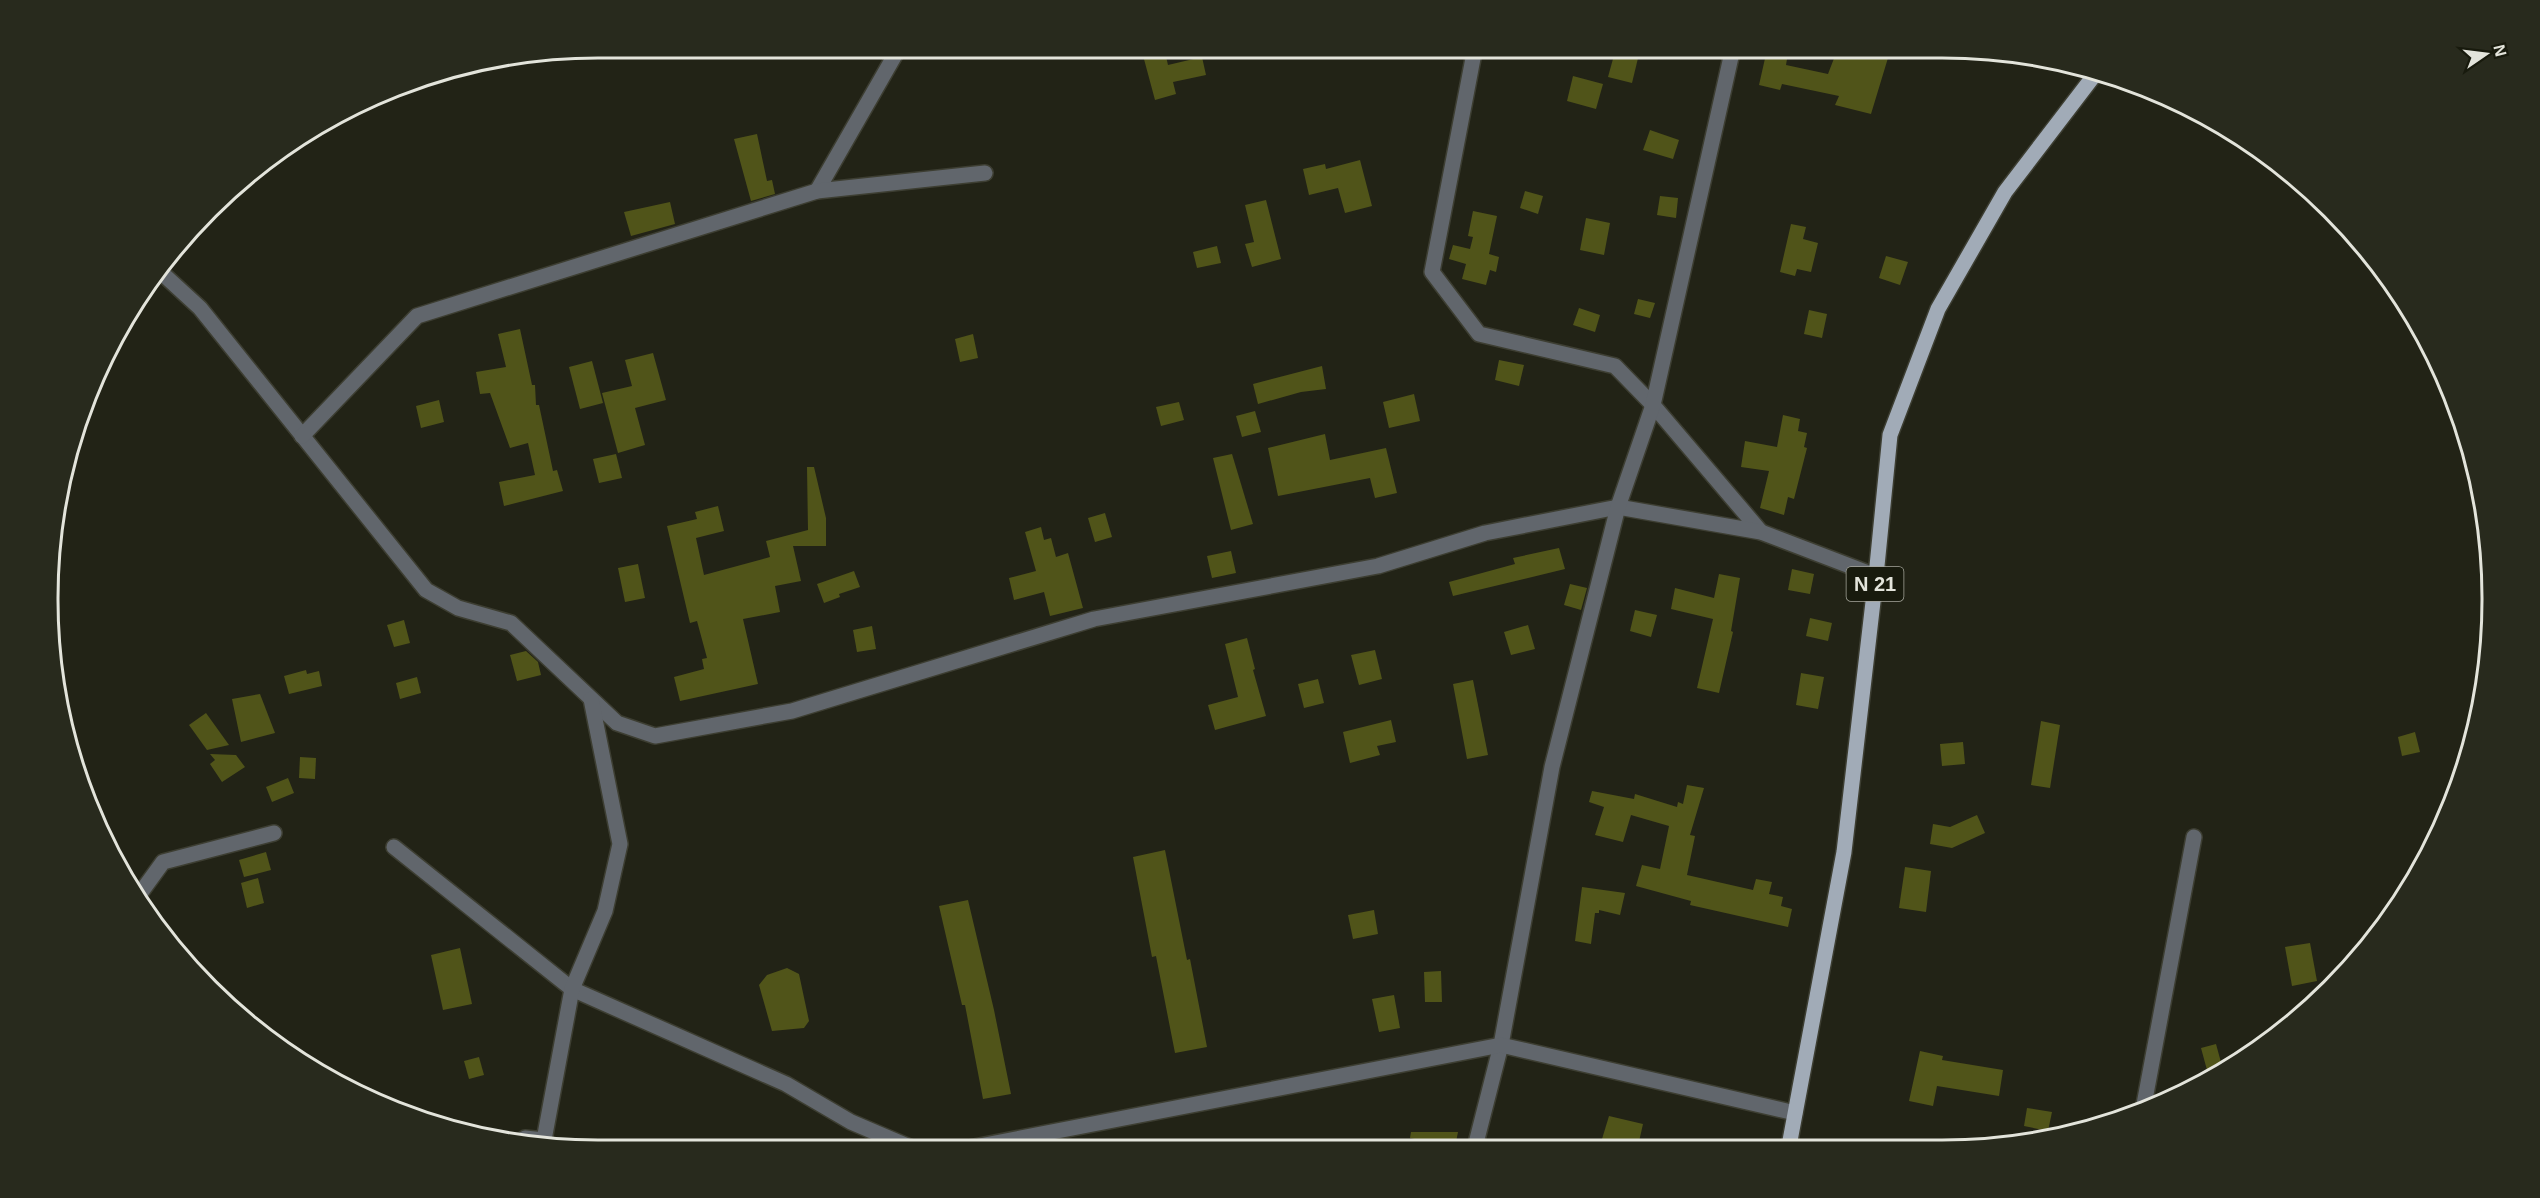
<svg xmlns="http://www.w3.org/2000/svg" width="2540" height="1198" font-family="Arial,sans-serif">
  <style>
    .building { fill: #505419 }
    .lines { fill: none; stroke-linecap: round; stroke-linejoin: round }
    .minor-casing { stroke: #3d3e32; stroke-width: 18 }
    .major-casing { stroke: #3d3e32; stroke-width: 18 }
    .minor { stroke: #61666c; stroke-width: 15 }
    .major { stroke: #a1abb7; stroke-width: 15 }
    .labels { text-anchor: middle; stroke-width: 5; stroke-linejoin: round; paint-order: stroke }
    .shield { fill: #181a0d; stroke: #a6a79d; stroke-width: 1.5 }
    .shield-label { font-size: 20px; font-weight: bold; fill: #e3e4db }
    .rim { fill: none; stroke: #e3e4db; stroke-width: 3 }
  </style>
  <rect width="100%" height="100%" fill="#222316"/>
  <!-- building -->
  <g class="building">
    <polygon points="1141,48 1164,48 1168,65 1202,57 1206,75 1173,82 1176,94 1155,100"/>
    <polygon points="1616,48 1639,54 1632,83 1608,77"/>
    <polygon points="1838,48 1891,48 1871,114 1835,105 1839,96 1782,84 1780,90 1759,85 1766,54 1787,59 1786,65 1828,74"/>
    <polygon points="1573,76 1603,84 1596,109 1567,101"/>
    <polygon points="1650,130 1679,140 1673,159 1643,150"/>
    <polygon points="757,134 767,181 772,180 775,194 751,201 734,139"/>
    <polygon points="1360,160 1372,206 1345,213 1338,188 1309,195 1303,169 1325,164 1326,169"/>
    <polygon points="1525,191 1543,196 1538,214 1520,208"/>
    <polygon points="1660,196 1678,198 1676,218 1657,215"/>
    <polygon points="1266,200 1281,259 1252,267 1245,244 1254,242 1245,205"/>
    <polygon points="670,202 675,224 631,236 624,212"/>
    <polygon points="1473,211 1497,216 1489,254 1499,257 1496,272 1490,270 1486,285 1462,279 1466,264 1449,259 1453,245 1470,249 1473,237 1468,236"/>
    <polygon points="1586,218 1610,223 1604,255 1580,250"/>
    <polygon points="1791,224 1806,227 1803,239 1818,243 1811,272 1797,269 1795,276 1780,272"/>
    <polygon points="1217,246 1221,263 1197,268 1193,252"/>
    <polygon points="1886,256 1908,262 1900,285 1879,278"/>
    <polygon points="1638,299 1655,303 1650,318 1634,314"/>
    <polygon points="1579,308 1600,315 1595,332 1573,325"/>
    <polygon points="1809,310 1827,314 1822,338 1804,334"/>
    <polygon points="520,329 532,385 535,385 536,405 539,405 553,471 557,470 563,491 504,506 499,482 535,475 528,443 510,448 490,393 480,394 476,372 506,367 498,334"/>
    <polygon points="973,334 978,358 960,362 955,339"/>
    <polygon points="653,353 666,400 635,408 645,445 618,453 602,393 632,386 625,360"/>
    <polygon points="1499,360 1524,365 1519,386 1495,380"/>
    <polygon points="592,361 603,403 580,409 569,367"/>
    <polygon points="1322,366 1326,389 1301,392 1258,404 1253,384"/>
    <polygon points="1414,394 1420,421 1389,428 1383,402"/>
    <polygon points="439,400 444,422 421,428 416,406"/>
    <polygon points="1179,402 1184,420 1161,426 1156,407"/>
    <polygon points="1255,411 1261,432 1242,437 1236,416"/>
    <polygon points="1783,415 1800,419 1798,431 1807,433 1804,447 1807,448 1794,499 1788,497 1784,515 1760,508 1769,471 1741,467 1745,441 1777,447"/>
    <polygon points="1325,434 1330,460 1386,448 1397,493 1375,498 1370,478 1278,496 1268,448"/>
    <polygon points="616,454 622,478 599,483 593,459"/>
    <polygon points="1232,454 1253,524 1231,530 1213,458"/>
    <polygon points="807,467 814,467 826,518 826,546 793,546 801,581 775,586 780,612 743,619 758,684 680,701 674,677 704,669 702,659 707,658 697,621 690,623 667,526 697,519 695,512 718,506 724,531 696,538 704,575 770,557 766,541 808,530"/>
    <polygon points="1105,513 1112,537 1095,542 1088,518"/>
    <polygon points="1041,527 1044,540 1051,538 1056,557 1068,553 1083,608 1050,616 1044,592 1014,600 1009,578 1036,571 1025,532"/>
    <polygon points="1559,548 1565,569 1453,596 1449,582 1515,564 1513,558"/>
    <polygon points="1231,551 1236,573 1212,578 1207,556"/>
    <polygon points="638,564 645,598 625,602 618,568"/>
    <polygon points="1792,569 1814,574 1810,594 1788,590"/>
    <polygon points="854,571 860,587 839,594 840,597 824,603 817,584"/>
    <polygon points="1719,574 1740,578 1731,631 1733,632 1719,693 1697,688 1713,619 1671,609 1675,588 1714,598"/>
    <polygon points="1570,584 1587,588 1581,610 1564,605"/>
    <polygon points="1635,610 1657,615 1651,637 1630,631"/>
    <polygon points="1810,618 1832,623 1828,641 1806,636"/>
    <polygon points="404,620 410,643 394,647 387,625"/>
    <polygon points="1528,625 1535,649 1511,655 1504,632"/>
    <polygon points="872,626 876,649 857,652 853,630"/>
    <polygon points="1247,638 1255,669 1253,670 1266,716 1215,730 1208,705 1238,697 1225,644"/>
    <polygon points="1375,650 1382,679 1359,685 1351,655"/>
    <polygon points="526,651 538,662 541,675 517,681 510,655"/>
    <polygon points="306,670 307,674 319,671 322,686 289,694 284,676"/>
    <polygon points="1801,673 1824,677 1818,709 1796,705"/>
    <polygon points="417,677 421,693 400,699 396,683"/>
    <polygon points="1318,679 1324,703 1304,708 1298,684"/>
    <polygon points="1473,680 1488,755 1467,759 1453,684"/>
    <polygon points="260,694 275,733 241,742 232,699"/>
    <polygon points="206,713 229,745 207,750 189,725"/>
    <polygon points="1391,720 1396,742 1377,746 1380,755 1350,763 1343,732"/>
    <polygon points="2041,721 2060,725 2050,788 2031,785"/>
    <polygon points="2415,732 2420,752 2402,756 2398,737"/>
    <polygon points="1963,742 1965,764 1942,766 1940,744"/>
    <polygon points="210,754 236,755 245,767 222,782 210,764 215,760"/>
    <polygon points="300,757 316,758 315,779 299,778"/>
    <polygon points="288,778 294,793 272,802 266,787"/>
    <polygon points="1687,785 1704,788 1690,835 1695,836 1687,875 1753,890 1756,879 1772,882 1769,894 1783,897 1781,906 1792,909 1788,927 1690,905 1691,901 1636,886 1642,865 1660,869 1669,826 1631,815 1623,842 1595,835 1604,807 1589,802 1592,791 1634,799 1635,794 1677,807 1678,802 1683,804"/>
    <polygon points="1977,815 1985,833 1952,848 1930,844 1933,824 1950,827"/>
    <polygon points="1165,850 1187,960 1190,959 1207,1047 1175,1053 1156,956 1152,957 1133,857"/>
    <polygon points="266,852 271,870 244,877 239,860"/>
    <polygon points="1905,867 1931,871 1926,912 1899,908"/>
    <polygon points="258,878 264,903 247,908 241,883"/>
    <polygon points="1582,887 1625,893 1620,915 1599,910 1599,913 1595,913 1591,944 1575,941"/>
    <polygon points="968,900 994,1010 1011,1094 983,1099 965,1005 962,1005 939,906"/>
    <polygon points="1374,910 1378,934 1353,939 1348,915"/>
    <polygon points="2310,943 2317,981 2292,986 2285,947"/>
    <polygon points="460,948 472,1004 443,1010 431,955"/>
    <polygon points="787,968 799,974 809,1021 804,1028 772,1031 759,985 767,975"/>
    <polygon points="1441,971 1442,1002 1425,1002 1424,972"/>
    <polygon points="1394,995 1400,1028 1379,1032 1372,999"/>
    <polygon points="2216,1044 2222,1066 2207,1070 2201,1048"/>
    <polygon points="1920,1051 1943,1056 1942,1060 2003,1070 1999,1096 1937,1086 1933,1106 1909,1101"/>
    <polygon points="479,1057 484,1075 469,1079 464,1061"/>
    <polygon points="2027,1108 2052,1112 2048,1131 2024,1126"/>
    <polygon points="1609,1116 1643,1124 1638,1146 1628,1147 1602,1139"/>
    <polygon points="1411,1132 1458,1132 1455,1147 1448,1147 1410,1138"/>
  </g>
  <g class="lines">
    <defs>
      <g id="minor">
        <polyline points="1475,48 1432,272 1479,334 1615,366 1653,405 1761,532"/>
        <polyline points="817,191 899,48"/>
        <polyline points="163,274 200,308 426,590 458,608 511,623 617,723 655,736 792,711 1094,619 1378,566 1485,533 1618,507 1761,532 1876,576"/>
        <polyline points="302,436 417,316 817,191 985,173"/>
        <polyline points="394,847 572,989 786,1084 851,1122 912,1148 929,1149"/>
        <polyline points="139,895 163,862 274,833"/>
        <polyline points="2143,1110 2194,837"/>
        <polyline points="520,1142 525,1138 544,1140 572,989 605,911 620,844 591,699"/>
        <polyline points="1475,1147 1501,1045 1552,767 1618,507 1653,405 1733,48"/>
        <polyline points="964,1149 1501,1045 1795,1113"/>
      </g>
      <polyline id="major" points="1789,1146 1844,852 1876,576 1890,435 1938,309 2005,192 2096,73"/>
    </defs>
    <!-- minor casing -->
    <use href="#minor" class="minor-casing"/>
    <!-- major casing -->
    <use href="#major" class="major-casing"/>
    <!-- minor -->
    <use href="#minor" class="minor"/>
    <!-- major -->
    <use href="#major" class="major"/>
  </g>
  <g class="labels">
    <!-- shield labels -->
    <rect class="shield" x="1846.5" y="567" width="57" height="34" rx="4.5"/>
    <g class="shield-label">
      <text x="1875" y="591">N 21</text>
    </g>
  </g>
  <!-- crop -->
  <path d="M0 0H2540V1198H0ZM598 58H1942A540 540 0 0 1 2482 598V600A540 540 0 0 1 1942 1140H598A540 540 0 0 1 58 600V598A540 540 0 0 1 598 58Z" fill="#282a1d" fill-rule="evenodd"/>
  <path class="rim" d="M598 58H1942A540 540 0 0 1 2482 598V600A540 540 0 0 1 1942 1140H598A540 540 0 0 1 58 600V598A540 540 0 0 1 598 58Z"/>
  <!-- north arrow -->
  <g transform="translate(2486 54) rotate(76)" stroke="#181a0d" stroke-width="4.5" paint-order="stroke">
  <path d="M0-4.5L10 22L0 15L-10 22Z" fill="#e3e4db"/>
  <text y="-9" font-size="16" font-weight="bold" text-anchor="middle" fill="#e3e4db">N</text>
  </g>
</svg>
